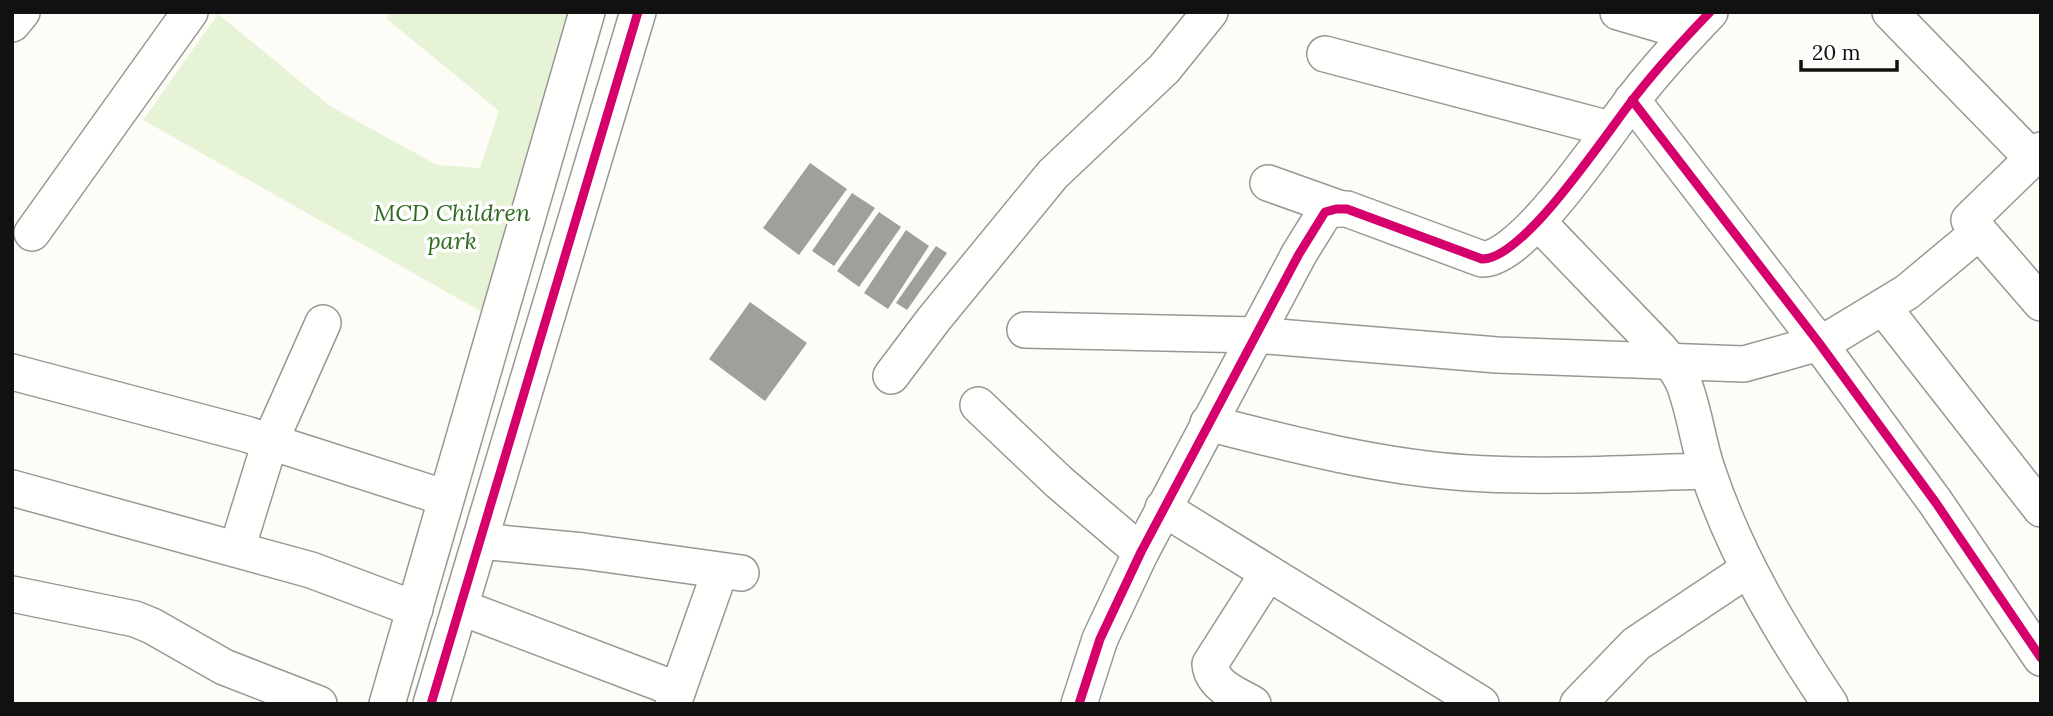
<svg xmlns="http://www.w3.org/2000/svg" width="2053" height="716" font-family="Lora,serif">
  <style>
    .green { fill: #e7f3d7 }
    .building { fill: #a19f9c }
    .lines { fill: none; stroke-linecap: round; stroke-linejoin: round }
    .minor-casing { stroke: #979795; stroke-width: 38 }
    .minor { stroke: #fffffe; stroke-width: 35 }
    .cycleway-casing { stroke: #fff; stroke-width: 13 }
    .cycleway { stroke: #d6006c; stroke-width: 9 }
    .labels { text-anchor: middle; stroke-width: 7; stroke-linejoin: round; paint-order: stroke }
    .park-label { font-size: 24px; font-style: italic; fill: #2f6b1f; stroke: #fff }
  </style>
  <rect width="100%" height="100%" fill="#fdfcf7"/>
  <!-- green -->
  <polygon class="green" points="389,12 575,12 489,316 143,120 218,14 330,106 437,165 480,168 499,111 387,19"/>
  <!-- building -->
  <g class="building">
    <polygon points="810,163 847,189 799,255 763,228"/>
    <polygon points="852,193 875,208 834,266 812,251"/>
    <polygon points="879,212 901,227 859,287 837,271"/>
    <polygon points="906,230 929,246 888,309 864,293"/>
    <polygon points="936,246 947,253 907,310 896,303"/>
    <polygon points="750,302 807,343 765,401 709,359"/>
  </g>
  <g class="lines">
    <defs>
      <g id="minor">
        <polyline points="1618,12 1690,33"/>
        <polyline points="1890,12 2032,158"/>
        <polyline points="12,24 22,12"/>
        <polyline points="1325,54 1610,129"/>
        <polyline points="1632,100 1819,343 1936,503 2041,658"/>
        <polyline points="2041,150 1969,220 2041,303"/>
        <polyline points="1268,183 1341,209"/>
        <path d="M1539,223L1660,349C1669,360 1679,371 1684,384C1695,413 1698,444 1708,472C1736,556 1781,631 1830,704"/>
        <polyline points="32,233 190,12"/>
        <polyline points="1883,307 2041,509"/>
        <polyline points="1025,330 1255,335 1497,355 1744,364 1819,343 1836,335 1907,292 1979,232"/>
        <polyline points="12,372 246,434 446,498"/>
        <polyline points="891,376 934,319 1053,174 1164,69 1210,12"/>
        <polyline points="978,405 1059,482 1141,552"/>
        <path d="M1208,423C1294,445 1379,467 1468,473C1547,478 1628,473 1707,471"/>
        <polyline points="12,488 311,570 415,609"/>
        <polyline points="1163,508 1481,704"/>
        <polyline points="480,541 583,551 741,573"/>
        <polyline points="237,549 270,442 323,323"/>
        <polyline points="12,594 135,619 152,626 224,667 319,704"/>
        <polyline points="460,607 678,690"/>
        <polyline points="387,704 587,12"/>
        <polyline points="431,704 638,12"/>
        <polyline points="673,704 720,571"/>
        <path d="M1079,704L1100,639L1141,552L1299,254L1325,212L1336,209H1347L1482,259C1525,260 1610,127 1638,93C1660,65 1685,38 1710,12"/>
        <path d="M1253,704C1236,694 1212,686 1210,664L1268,573"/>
        <polyline points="1578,704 1636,644 1747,570"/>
      </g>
    </defs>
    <!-- minor casing -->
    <use href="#minor" class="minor-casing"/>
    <!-- minor -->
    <use href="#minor" class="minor"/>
    <defs>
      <g id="cycleway">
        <polyline points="1632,100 1819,343 1936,503 2041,658"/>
        <polyline points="431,704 638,12"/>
        <path d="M1079,704L1100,639L1141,552L1299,254L1325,212L1336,209H1347L1482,259C1525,260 1610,127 1638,93C1660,65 1685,38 1710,12"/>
      </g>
    </defs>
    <!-- cycleway casing -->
    <use href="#cycleway" class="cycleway-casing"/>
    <!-- cycleway -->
    <use href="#cycleway" class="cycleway"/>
  </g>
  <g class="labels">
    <!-- park labels -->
    <g class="park-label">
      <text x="452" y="221">MCD Children<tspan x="452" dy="28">park</tspan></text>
    </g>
  </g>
  <!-- border -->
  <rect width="2053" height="716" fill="none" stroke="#111111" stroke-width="28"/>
  <!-- scale -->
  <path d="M1801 60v10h96v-10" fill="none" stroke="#111111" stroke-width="3.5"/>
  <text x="1812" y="60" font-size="21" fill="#111111" stroke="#ffffff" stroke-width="5" paint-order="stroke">20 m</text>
</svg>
